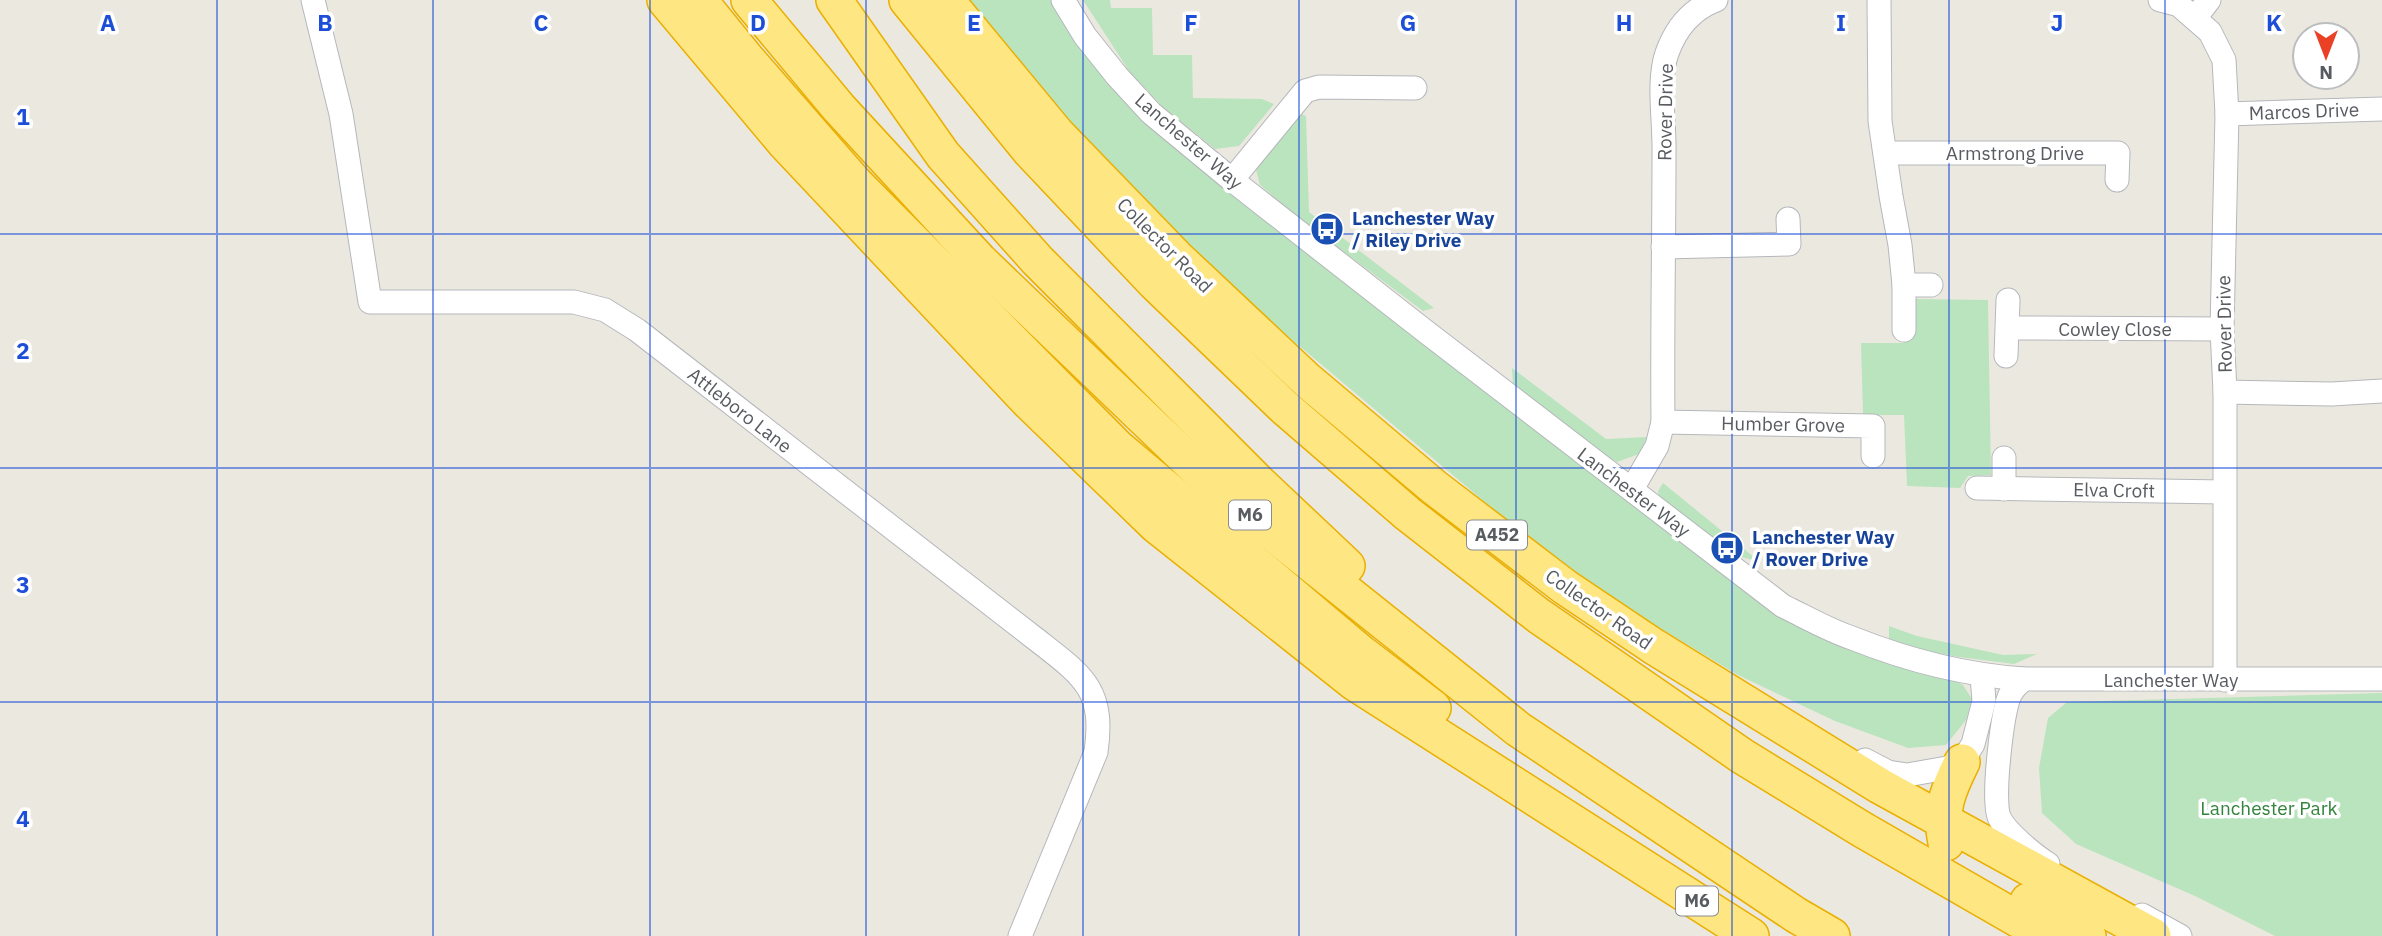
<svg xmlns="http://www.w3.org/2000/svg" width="2382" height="936" font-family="'IBM Plex Sans',sans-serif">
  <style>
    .green { fill: #bae4bd }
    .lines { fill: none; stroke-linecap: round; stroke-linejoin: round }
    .minor-casing { stroke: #b5b7bc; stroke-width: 25 }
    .highway-casing { stroke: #eaaf00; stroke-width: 38 }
    .minor { stroke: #fff; stroke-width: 23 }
    .highway { stroke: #fee683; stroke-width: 35 }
    .grid { fill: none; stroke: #1d4ed8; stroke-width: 2; stroke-opacity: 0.55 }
    .labels { text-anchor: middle; stroke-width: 7; stroke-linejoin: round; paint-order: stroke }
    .shield { fill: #fff; stroke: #8a8c90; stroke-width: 2 }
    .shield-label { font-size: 18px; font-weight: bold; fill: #585b60 }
    .street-label { font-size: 19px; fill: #585b60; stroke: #fff }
    .transit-label { font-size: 19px; font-weight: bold; fill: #164399; stroke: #fff; text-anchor: start }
    .park-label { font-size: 19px; fill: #33843c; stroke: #fff }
    .grid-label { font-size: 23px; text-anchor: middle; font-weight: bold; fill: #1d4ed8; stroke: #fff; stroke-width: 7; stroke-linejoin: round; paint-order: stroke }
  </style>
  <rect width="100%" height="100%" fill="#ebe9df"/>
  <!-- green -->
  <g class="green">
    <polygon points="966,0 1054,0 1114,85 1703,558 1963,685 1972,699 1966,720 1946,745 1908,748 1835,721 1738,675 1573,576 1172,239 1060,113"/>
    <polygon points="1083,0 1110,0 1111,8 1152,8 1153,55 1192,55 1193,98 1262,99 1274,104 1239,146 1215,149 1162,106 1129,71"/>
    <polygon points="1296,112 1306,116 1309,212 1434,308 1423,311 1304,222 1260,185 1256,170 1260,162"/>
    <polygon points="1915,299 1988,300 1991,475 1968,476 1960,488 1907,486 1904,415 1863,415 1861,343 1903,343 1912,339 1911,320"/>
    <polygon points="1512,368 1606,439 1647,437 1639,454 1617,462 1602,453 1513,385"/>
    <polygon points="1663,483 1760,562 1730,554 1659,497 1658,491"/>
    <polygon points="1889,626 1917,636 2003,655 2037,654 2014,664 1959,657 1910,648 1889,640"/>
    <polygon points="2382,693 2382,936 2275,936 2195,896 2076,844 2042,813 2039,768 2048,718 2067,702"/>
  </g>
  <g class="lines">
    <defs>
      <g id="minor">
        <path d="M313,0L341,114L370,302H574L605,310L637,330L1037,640C1083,676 1105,689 1096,752L1020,936"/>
        <path d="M1063,0L1085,36L1117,76L1151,113L1232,180L1425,331L1783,606C1806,617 1828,630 1852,638C1907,660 1965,675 2024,679H2382"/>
        <polyline points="1879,0 1880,121 1891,196 1900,245 1904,285 1904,330"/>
        <polyline points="2160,0 2179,5 2210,32 2224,60 2227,114 2222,329 2225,392 2225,680"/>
        <polyline points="2195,18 2209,0"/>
        <polyline points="2227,114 2382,109"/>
        <polyline points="1885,153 2118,153 2117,180"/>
        <polyline points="1232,180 1305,91 1319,87 1415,88"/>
        <polyline points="1663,247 1789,244 1788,219"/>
        <polyline points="1904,285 1931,285"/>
        <polyline points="2008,328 2222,329"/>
        <polyline points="2006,356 2008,300"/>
        <polyline points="2225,392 2332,394 2382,391"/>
        <polyline points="1663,422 1873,426 1873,456"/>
        <polyline points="2004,458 2004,489"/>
        <polyline points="1977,488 2224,492"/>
        <path d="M1632,489L1657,446L1663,422C1662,333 1664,244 1664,154C1665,124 1657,81 1667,53C1676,28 1692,9 1716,0"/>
        <path d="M2024,679C2017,685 2011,690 2008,700C2002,720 1991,803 2000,819C2007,833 2034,855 2048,864"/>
        <polyline points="1865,760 1888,772 1907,775 1947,768 1962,762 1973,744 1984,701 1982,676"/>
        <polyline points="2142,915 2180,936"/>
      </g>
      <g id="highway">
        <polyline points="665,0 785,143 1028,401 1156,525 1355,683 1751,936"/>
        <polyline points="699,0 746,58 855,183 1117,447 1361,653 1433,708"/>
        <polyline points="749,0 839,108 980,261 1221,492 1518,729 1796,915 1832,936"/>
        <polyline points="834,0 943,155 1037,260 1258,482 1347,566"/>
        <polyline points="907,0 1030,151 1155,283 1284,407 1408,514 1539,616 1742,756 1863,830 2047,936"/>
        <polyline points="946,0 1057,134 1176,257 1307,380 1434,487 1565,587 1653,646 1880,786 2153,936"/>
        <path d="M1946,843C1939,811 1948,790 1962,762"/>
        <polyline points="2028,901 2088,936"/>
      </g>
    </defs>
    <!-- minor casing -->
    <use href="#minor" class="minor-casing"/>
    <!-- highway casing -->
    <use href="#highway" class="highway-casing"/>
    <!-- minor -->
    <use href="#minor" class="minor"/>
    <!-- highway -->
    <use href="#highway" class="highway"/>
  </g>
  <!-- grid -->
  <path class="grid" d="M217,0V936M433,0V936M650,0V936M866,0V936M1083,0V936M1299,0V936M1516,0V936M1732,0V936M1949,0V936M2165,0V936M0,234H2382M0,468H2382M0,702H2382"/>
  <!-- icons -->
  <defs>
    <symbol id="bus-disc" viewBox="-11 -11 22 22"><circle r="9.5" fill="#1a4fb4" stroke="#fff"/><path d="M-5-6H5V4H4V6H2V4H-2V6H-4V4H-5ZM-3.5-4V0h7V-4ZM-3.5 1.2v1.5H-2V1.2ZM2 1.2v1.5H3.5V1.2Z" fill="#fff"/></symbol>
  </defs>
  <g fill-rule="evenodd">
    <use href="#bus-disc" x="1308" y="210" width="38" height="38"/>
    <use href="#bus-disc" x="1708" y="529" width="38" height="38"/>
  </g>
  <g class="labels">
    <!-- shield labels -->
    <g class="shield">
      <rect x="1229" y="500.5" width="42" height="29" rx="5"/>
      <rect x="1467" y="520.5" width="60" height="29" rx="5"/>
      <rect x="1676" y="886.5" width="42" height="29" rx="5"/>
    </g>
    <g class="shield-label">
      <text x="1250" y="521">M6</text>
      <text x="1497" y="541">A452</text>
      <text x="1697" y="907">M6</text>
    </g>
    <!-- street labels -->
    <g class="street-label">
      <text transform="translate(2304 111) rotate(-2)" y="7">Marcos Drive</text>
      <text transform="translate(1665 112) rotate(-89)" y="7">Rover Drive</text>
      <text transform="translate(1189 141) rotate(41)" y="7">Lanchester Way</text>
      <text x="2015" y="160">Armstrong Drive</text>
      <text transform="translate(1165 245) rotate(45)" y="7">Collector Road</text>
      <text transform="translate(2224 324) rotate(-91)" y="7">Rover Drive</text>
      <text x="2115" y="336">Cowley Close</text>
      <text transform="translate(740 410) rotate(38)" y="7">Attleboro Lane</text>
      <text transform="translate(1783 424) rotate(1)" y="7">Humber Grove</text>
      <text transform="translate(2114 490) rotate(1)" y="7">Elva Croft</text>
      <text transform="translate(1634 492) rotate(37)" y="7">Lanchester Way</text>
      <text transform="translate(1599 609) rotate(35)" y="7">Collector Road</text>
      <text x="2171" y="687">Lanchester Way</text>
    </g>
    <!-- transit labels -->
    <g class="transit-label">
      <text x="1352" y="225">Lanchester Way<tspan x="1352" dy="22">/ Riley Drive</tspan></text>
      <text x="1752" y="544">Lanchester Way<tspan x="1752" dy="22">/ Rover Drive</tspan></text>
    </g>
    <!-- park labels -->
    <g class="park-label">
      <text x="2269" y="815">Lanchester Park</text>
    </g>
  </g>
  <g class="grid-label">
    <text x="108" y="31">A</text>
    <text x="325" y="31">B</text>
    <text x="541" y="31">C</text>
    <text x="758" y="31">D</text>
    <text x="974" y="31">E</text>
    <text x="1191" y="31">F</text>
    <text x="1408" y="31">G</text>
    <text x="1624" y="31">H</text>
    <text x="1841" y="31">I</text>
    <text x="2057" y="31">J</text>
    <text x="2274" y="31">K</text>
    <text x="23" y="125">1</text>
    <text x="23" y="359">2</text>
    <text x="23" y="593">3</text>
    <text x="23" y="827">4</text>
  </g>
  <!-- north arrow -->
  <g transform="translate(2326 56) rotate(180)"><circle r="33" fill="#ffffff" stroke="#bcbdbf" stroke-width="2"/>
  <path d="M0-5L12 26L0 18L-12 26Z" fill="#ea4126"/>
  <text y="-10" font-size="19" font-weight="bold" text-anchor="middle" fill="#585b60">N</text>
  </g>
</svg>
